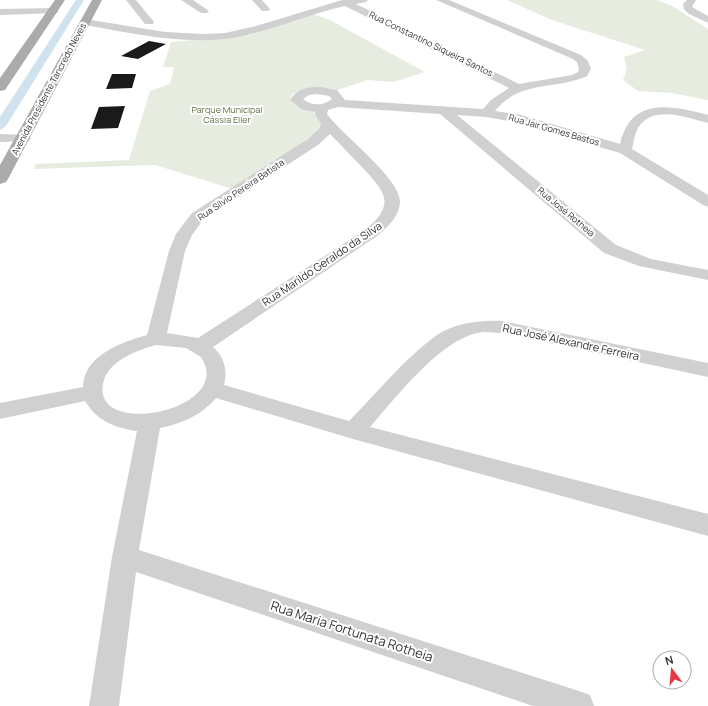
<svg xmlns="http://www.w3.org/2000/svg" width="708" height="706" font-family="Manrope,sans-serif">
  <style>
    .green { fill: #e6ecdf }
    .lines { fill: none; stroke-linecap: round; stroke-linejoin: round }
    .canal { fill: #cfe2ee; fill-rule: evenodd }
    .building { fill: #1a1a1a }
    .minor { fill: #d0d0d0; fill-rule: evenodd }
    .major { fill: #ababab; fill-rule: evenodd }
    .labels { text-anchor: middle; stroke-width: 4; stroke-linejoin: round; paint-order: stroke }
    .far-street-label { font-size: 9px; fill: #333; stroke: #fff }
    .far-park-label { font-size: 9px; fill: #56703f; stroke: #fff }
    .street-label { font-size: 11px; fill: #333; stroke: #fff }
    .near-street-label { font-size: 13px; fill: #333; stroke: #fff }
  </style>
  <rect width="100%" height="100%" fill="#fff"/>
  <!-- green -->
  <g class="green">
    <polygon points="507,0 657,0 672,6 708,29 708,100 672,93 638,91 623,80 627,69 624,57 645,50 552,20"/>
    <polygon points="312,14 328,19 425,72 394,82 368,80 337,90 328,88 307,88 292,94 290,99 293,103 312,110 324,123 321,130 233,189 155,165 34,169 36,164 129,160 150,91 170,84 174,67 163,67 171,42 249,35"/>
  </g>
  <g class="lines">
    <!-- canal -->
    <polygon class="canal" points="76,0 84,0 6,126 0,130 0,117"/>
  </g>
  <!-- building -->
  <g class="building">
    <polygon points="149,41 166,44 138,59 121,56"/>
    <polygon points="112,74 136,74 132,88 106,89"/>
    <polygon points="125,106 118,128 91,129 99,107"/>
  </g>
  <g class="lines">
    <!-- minor -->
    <g class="minor">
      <polygon points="126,0 136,0 154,22 153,24 145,24"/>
      <polygon points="181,0 193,0 209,11 207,13 201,13"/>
      <polygon points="252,0 262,0 270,9 268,11 262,11"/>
      <path d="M342,0H368L366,2L356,4L519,84L572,75L578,72L579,69L577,62L573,59L436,0H449L581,55L588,61L591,69L587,76C554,91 521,79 495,111L521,115L620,144C631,97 670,105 708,115V123C688,118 656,105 640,125C635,131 634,141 632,149L708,195V207L703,205L620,153L514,122L486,117L457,115L616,245L651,259L708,270V280L639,266L604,253L440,114L338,107L328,110L327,114C343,136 399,177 400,201C400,216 387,228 377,236L213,347C224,356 228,371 224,385L349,421C375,395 407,356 437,335C455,323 480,320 502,321L708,363V377L502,333C496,333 490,332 484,332C443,335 396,398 370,427L708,514V536L353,439L216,398C202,415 181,424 160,428L139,550L579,691L590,695L594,706H533L136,572L119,706H89L112,557L137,431C115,428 97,421 85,401L0,419V403L83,387C84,355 122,342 147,335L169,251L176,234L192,213L308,139L320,128L321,124L315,114V112L301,109L290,100C300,83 321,86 337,90L345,100L483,109L491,100L509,88L345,6C304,15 266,34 224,39C178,44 131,33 85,25L80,22L85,19L165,32L205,34L225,33L256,26ZM317,94L329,96L332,99C323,106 312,106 303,99L309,95ZM330,134C341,145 351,156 362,167C385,192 397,204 365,230L198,338L167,333L185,251L192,235L204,219L318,145ZM156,345L186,348L201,357C237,411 86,441 104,380C110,360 138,350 156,345Z"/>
      <polygon points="687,0 696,0 692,7 708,16 708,23 689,14 684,9 683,4"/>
      <polygon points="54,8 59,11 57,13 0,15 0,9"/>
      <polygon points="0,134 29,135 31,138 29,141 0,142"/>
    </g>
    <!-- major -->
    <g class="major">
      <polygon points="55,0 65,0 5,90 0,91 0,78"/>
      <polygon points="92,0 102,0 8,179 6,182 0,184 0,165"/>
    </g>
  </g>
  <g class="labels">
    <!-- far-street labels -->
    <g class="far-street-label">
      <text transform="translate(431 44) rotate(26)" y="3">Rua Constantino Siqueira Santos</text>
      <text transform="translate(49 89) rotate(-62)" y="3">Avenida Presidente Tancredo Neves</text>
      <text transform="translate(554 130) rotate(16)" y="3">Rua Jair Gomes Bastos</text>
      <text transform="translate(241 190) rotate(-34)" y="3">Rua Sílvio Pereira Batista</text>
      <text transform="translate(566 212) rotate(40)" y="3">Rua José Rotheia</text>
    </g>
    <!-- far-park labels -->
    <g class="far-park-label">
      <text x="227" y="113">Parque Municipal<tspan x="227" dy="10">Cássia Eller</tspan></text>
    </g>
    <!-- street labels -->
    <g class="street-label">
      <text transform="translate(322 264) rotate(-34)" y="4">Rua Marildo Geraldo da Silva</text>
      <text transform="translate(571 342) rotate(12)" y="4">Rua José Alexandre Ferreira</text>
    </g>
    <!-- near-street labels -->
    <g class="near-street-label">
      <text transform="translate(352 631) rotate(18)" y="5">Rua Maria Fortunata Rotheia</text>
    </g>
  </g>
  <!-- north arrow -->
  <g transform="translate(672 670) rotate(344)"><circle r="19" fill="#ffffff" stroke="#adadad"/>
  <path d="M0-3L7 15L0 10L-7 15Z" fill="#e63946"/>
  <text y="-6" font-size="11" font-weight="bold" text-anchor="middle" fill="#333333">N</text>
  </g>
</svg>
